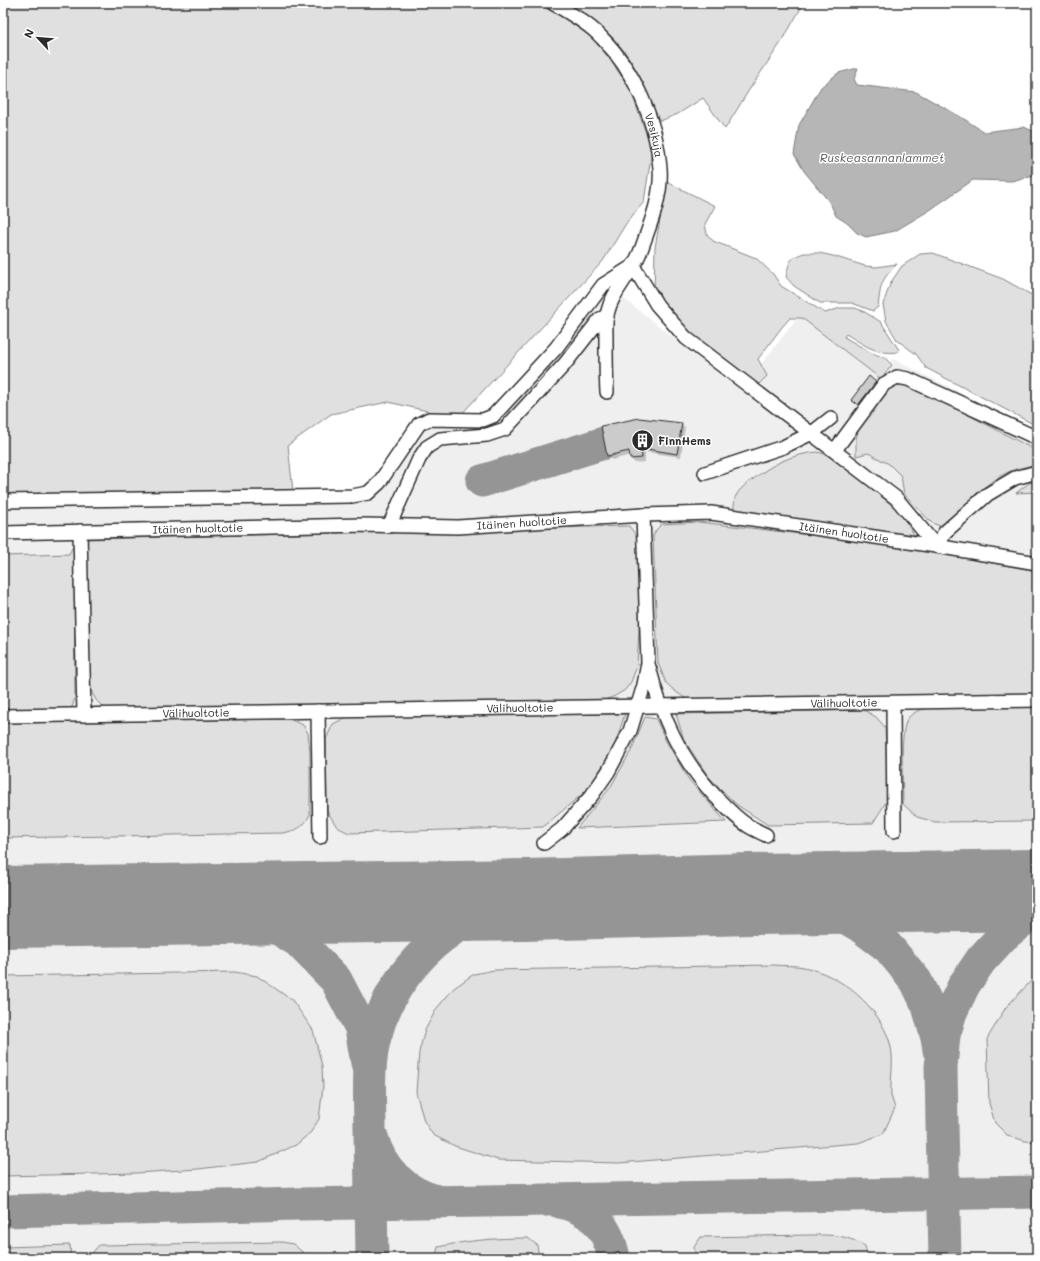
<svg xmlns="http://www.w3.org/2000/svg" width="1040" height="1261" font-family="Mali,sans-serif">
  <style>
    .built { fill: #efefef }
    .green { fill: #e0e0e0; stroke: #868686 }
    .water { fill: #b6b6b6; stroke: #7e7e7e }
    .shadow { fill: #0003 }
    .lines { fill: none; stroke-linecap: round; stroke-linejoin: round }
    .taxiway { stroke: #959595; stroke-width: 33 }
    .runway { stroke: #959595; stroke-width: 82 }
    .building { fill: #cbcbcb; stroke: #2b2b2b }
    .minor-casing { stroke: #2b2b2b; stroke-width: 16 }
    .minor { stroke: #fff; stroke-width: 13 }
    .labels { text-anchor: middle; stroke-width: 3; stroke-linejoin: round; paint-order: stroke }
    .street-label { font-size: 11px; fill: #2b2b2b; stroke: #fff }
    .poi-label { font-size: 11px; font-weight: bold; fill: #2b2b2b; stroke: #fff; text-anchor: start }
    .water-label { font-size: 12px; font-style: italic; fill: #5c5c5c; stroke: #fff }
  </style>
  <rect width="100%" height="100%" fill="#fff"/>
  <filter id="ink" filterUnits="userSpaceOnUse"><feTurbulence type="fractalNoise" baseFrequency=".025" numOctaves="2"/><feDisplacementMap in="SourceGraphic" scale="8" xChannelSelector="R" yChannelSelector="G"/><feConvolveMatrix kernelMatrix="1 2 1 2 8 2 1 2 1" color-interpolation-filters="sRGB"/></filter>
  <g filter="url(#ink)">
    <!-- built -->
    <polygon class="built" points="600,280 733,384 763,362 806,307 886,366 893,359 1037,431 1037,1258 3,1258 3,500 356,492 370,486 416,420 476,416 488,413 555,342"/>
    <!-- green -->
    <g class="green">
      <polygon points="3,3 536,3 560,16 595,39 630,88 652,150 644,202 627,222 603,261 458,418 388,402 331,414 288,445 293,491 3,499"/>
      <path d="M565,3H804L782,41L749,90L725,129L703,98L678,114L660,121C650,104 644,85 635,68C619,38 593,20 565,3Z"/>
      <path d="M667,182L715,206L705,224L707,234L713,241L756,258L773,274L781,286L825,313L840,308H855L863,311L881,322L899,350L897,352C876,355 863,344 846,334L844,337L872,353L885,358L892,365L881,379L802,318H790L782,327L758,359L767,376L756,387L677,321L654,295L655,247Z"/>
      <path d="M804,253H819L833,256L865,266L876,267L897,264C880,281 881,284 878,307L873,311L852,303H820L794,286L786,277C789,262 789,258 804,253Z"/>
      <polygon points="933,253 1003,279 1037,298 1037,426 926,368 916,354 897,340 886,321 883,304 891,282 902,266 920,254"/>
      <path d="M894,385L905,386L921,390L1037,451V464C1030,466 1023,467 1016,469C986,479 964,508 940,526L932,523L904,494L901,476L889,464L868,453L856,456C856,451 856,445 856,440C858,420 880,399 894,385Z"/>
      <path d="M817,452L832,456L900,512L915,536L734,511C734,507 734,502 735,498C738,490 745,485 752,480C773,464 789,455 817,452Z"/>
      <polygon points="1037,481 1037,492 1016,493 1029,483"/>
      <polygon points="699,522 885,544 1037,571 1037,694 695,700 685,698 676,692 666,683 658,663 653,536 656,530 662,524"/>
      <polygon points="629,526 638,538 640,612 637,666 631,682 625,690 615,696 602,701 106,710 96,700 88,685 86,647 87,539"/>
      <polygon points="74,544 75,698 72,707 66,712 3,712 3,556 69,554"/>
      <path d="M1037,706V821L935,822L917,817L903,804C903,787 899,729 908,718C915,710 923,709 933,708Z"/>
      <polygon points="864,710 876,717 885,727 888,799 873,823 768,825 737,805 708,776 684,740 676,714"/>
      <polygon points="625,714 613,750 586,791 543,827 349,833 337,827 327,811 326,739 333,724 349,716"/>
      <polygon points="645,717 656,719 666,741 689,780 726,822 577,828 610,788 631,751"/>
      <path d="M289,719L303,725L308,733L310,752V814C304,828 297,830 283,833L3,838V723Z"/>
      <path d="M773,965C783,966 794,965 804,967C841,975 879,1006 890,1043C895,1061 890,1078 891,1096C892,1100 894,1104 895,1108L883,1134L858,1143L619,1163L498,1160L455,1146L433,1135L424,1121L416,1092L419,1052L425,1030L437,1008L454,988L474,974L494,970Z"/>
      <polygon points="235,972 257,976 292,1000 313,1030 322,1066 323,1087 319,1119 311,1132 296,1145 258,1162 198,1169 136,1173 3,1176 3,976"/>
      <polygon points="1037,977 1037,1142 1025,1141 1007,1135 995,1123 989,1103 987,1039 1006,1007 1033,979"/>
      <path d="M809,1235C832,1235 844,1234 865,1246L867,1254L866,1258H696L694,1247L701,1237Z"/>
      <path d="M528,1238L537,1245L539,1258H436V1255L438,1247C469,1240 498,1238 528,1238Z"/>
      <polygon points="282,1242 293,1244 307,1256 307,1258 88,1258 99,1245"/>
      <polygon points="70,1245 71,1258 3,1258 3,1247"/>
    </g>
    <!-- water -->
    <polygon class="water" points="858,68 854,79 857,85 916,92 961,117 984,132 1024,127 1037,133 1037,174 1012,181 973,180 930,210 895,231 866,237 857,233 847,223 836,216 830,203 804,171 794,154 799,125 821,87 838,73"/>
    <!-- shadow -->
    <g class="shadow">
      <polygon points="875,382 879,386 862,409 852,400"/>
      <polygon points="681,424 685,427 681,457 645,452 645,462 635,463 631,459 631,455 612,460 608,456 602,427"/>
    </g>
    <g class="lines">
      <!-- taxiway -->
      <g class="taxiway">
        <polyline points="482,481 604,443"/>
        <polyline points="750,894 800,899 829,908 860,926 888,947 916,981 928,1006 937,1038 939,1050"/>
        <polyline points="188,904 226,910 271,924 298,941 336,980 361,1028 367,1063"/>
        <path d="M372,1137C380,1169 405,1193 437,1201"/>
        <path d="M560,1202C591,1208 608,1227 614,1258"/>
        <polyline points="3,1211 299,1204 1037,1192"/>
        <path d="M372,1258C371,1216 371,1173 370,1131C370,1100 367,1068 375,1037C390,979 434,932 490,910C501,906 513,903 525,900"/>
        <polyline points="945,1258 942,1124 941,1067 944,1035 951,1012 964,985 981,960 1002,937 1028,916 1037,912"/>
      </g>
      <!-- runway -->
      <polyline class="runway" points="3,907 525,900 750,894 1037,890"/>
    </g>
    <!-- building -->
    <g class="building">
      <polygon points="869,376 876,382 858,405 851,400"/>
      <polygon points="639,418 682,423 677,454 641,448 642,458 630,459 629,451 607,456 601,426"/>
    </g>
    <g class="lines">
      <defs>
        <g id="minor">
          <path id="s1" d="M553,3C570,13 589,24 602,38C634,70 657,122 660,168C662,192 653,217 645,239C642,248 638,258 633,266C625,281 612,294 608,311C605,319 606,329 606,338C606,356 606,374 607,392"/>
          <polyline points="835,450 884,384 897,377 908,379 1037,438"/>
          <polyline points="705,473 783,447 812,433 831,418"/>
          <polyline points="3,501 352,496 368,493 379,483 419,424 429,419 483,420 493,416 556,348 603,285 633,266 657,305 686,338 896,498 936,546 945,532 988,494 1015,478 1037,472"/>
          <polyline points="389,526 419,459 427,447 440,439 487,435 505,429 564,365 600,319 607,316"/>
          <polyline points="80,531 84,715"/>
          <path id="s2" d="M3,533L363,525L458,527L643,515L711,513L936,546L1037,563"/>
          <path d="M649,667C662,718 679,757 715,796C725,806 735,817 747,825C753,829 760,832 766,835"/>
          <polyline points="893,703 894,831"/>
          <polyline points="318,711 320,837"/>
          <path id="s3" d="M3,716L1037,700"/>
          <polyline points="544,843 562,829 592,795 608,772 630,731 644,685 648,663 643,515"/>
        </g>
      </defs>
      <!-- minor casing -->
      <use href="#minor" class="minor-casing"/>
      <!-- minor -->
      <use href="#minor" class="minor"/>
    </g>
  </g>
  <!-- icons -->
  <defs>
    <symbol id="building-disc" viewBox="-11 -11 22 22"><circle r="9.5" fill="#2b2b2b" stroke="#fff"/><path d="M-4-6H4V6H1V3H-1V6H-4ZM-2.5-4.3h1.7v1.8h-1.7ZM.8-4.3h1.7v1.8H.8ZM-2.5-1h1.7V.8h-1.7ZM.8-1h1.7V.8H.8Z" fill="#fff"/></symbol>
  </defs>
  <g fill-rule="evenodd">
    <use href="#building-disc" x="630" y="428" width="25" height="25"/>
  </g>
  <g class="labels">
    <!-- street labels -->
    <g class="street-label">
      <text dy="4" stroke="none"><textPath href="#s1" startOffset="172">Vesikuja</textPath></text>
      <text dy="4" stroke="none"><textPath href="#s2" startOffset="519">Itäinen huoltotie</textPath></text>
      <text dy="4" stroke="none"><textPath href="#s2" startOffset="195">Itäinen huoltotie</textPath></text>
      <text dy="4" stroke="none"><textPath href="#s2" startOffset="843">Itäinen huoltotie</textPath></text>
      <text dy="4" stroke="none"><textPath href="#s3" startOffset="841">Välihuoltotie</textPath></text>
      <text dy="4" stroke="none"><textPath href="#s3" startOffset="517">Välihuoltotie</textPath></text>
      <text dy="4" stroke="none"><textPath href="#s3" startOffset="193">Välihuoltotie</textPath></text>
    </g>
    <!-- poi labels -->
    <g class="poi-label">
      <text x="658" y="445">FinnHems</text>
    </g>
    <!-- water labels -->
    <g class="water-label">
      <text x="882" y="162">Ruskeasannanlammet</text>
    </g>
  </g>
  <!-- margin -->
  <rect width="1040" height="1261" fill="none" stroke="#fff" stroke-width="16"/>
  <rect x="8" y="8" width="1024" height="1245" fill="none" stroke="#2b2b2b" stroke-width="1.5" filter="url(#ink)"/>
  <!-- north arrow -->
  <g transform="translate(38 38) rotate(296)" stroke="#ffffff" stroke-width="3" paint-order="stroke">
  <path d="M0-3L7 15L0 10L-7 15Z" fill="#2b2b2b"/>
  <text y="-6" font-size="11" font-weight="bold" text-anchor="middle" fill="#2b2b2b">N</text>
  </g>
</svg>
